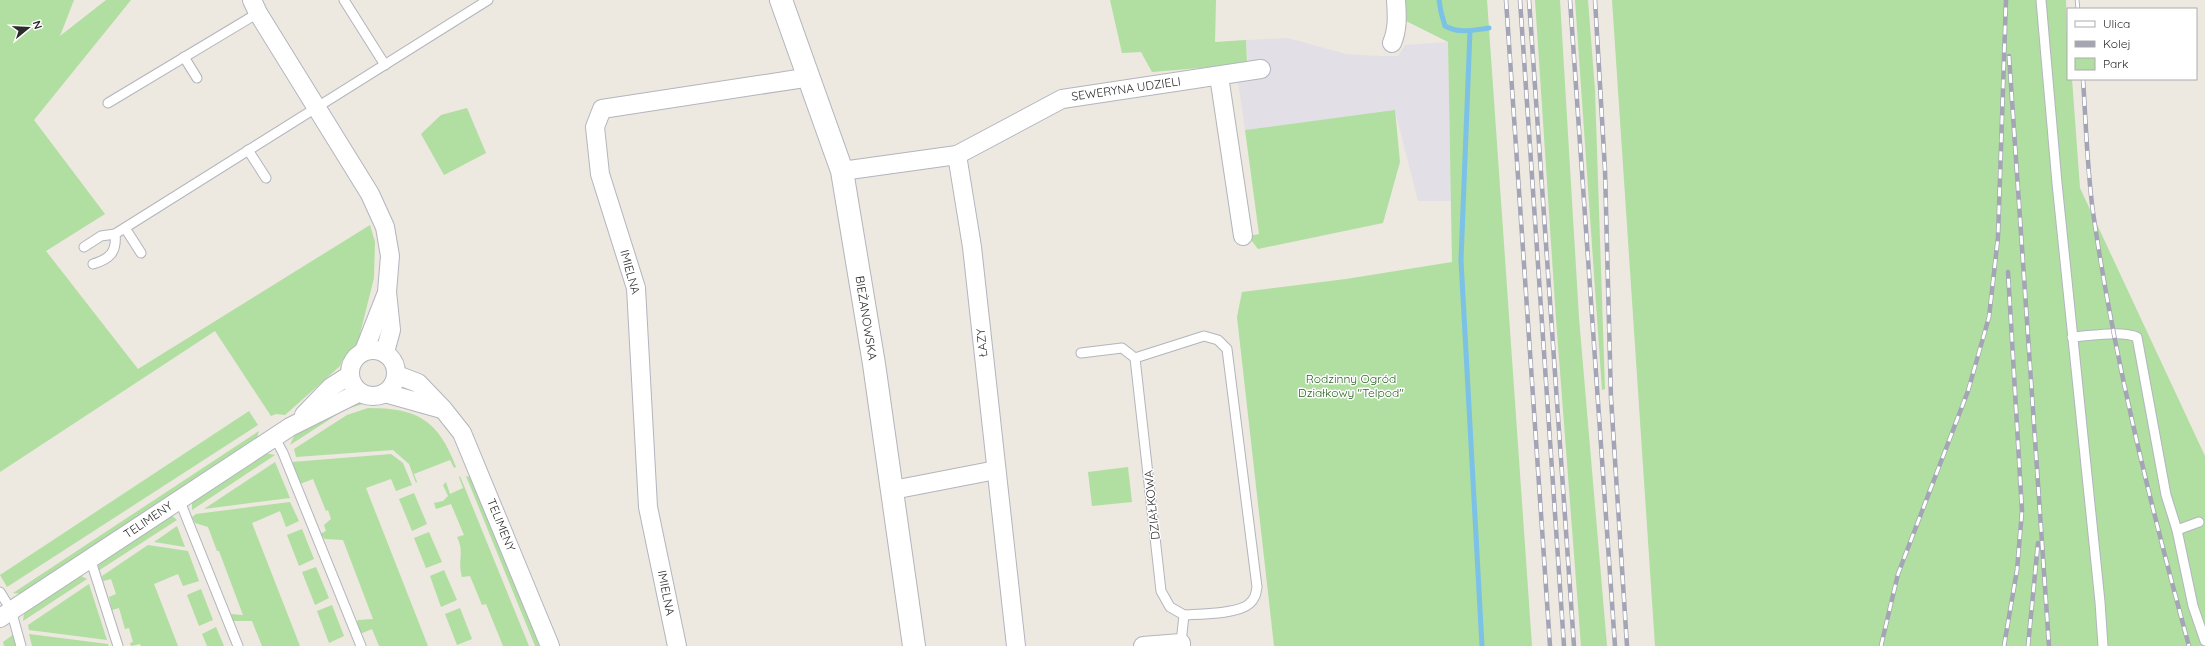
<svg xmlns="http://www.w3.org/2000/svg" width="2205" height="646" font-family="Quicksand,sans-serif">
  <style>
    .industrial { fill: #e2e0e6 }
    .green { fill: #b1dea1 }
    .lines { fill: none; stroke-linecap: round; stroke-linejoin: round }
    .stream { stroke: #7cc1e6; stroke-width: 5 }
    .lane-casing { stroke: #b3b5be; stroke-width: 11 }
    .street-casing { stroke: #b3b5be; stroke-width: 20 }
    .secondary-casing { stroke: #b3b5be; stroke-width: 24 }
    .lane { stroke: #fff; stroke-width: 9 }
    .street { stroke: #fff; stroke-width: 18 }
    .secondary { stroke: #fff; stroke-width: 22 }
    .rail-casing { stroke: #a3a4b5; stroke-width: 4.5 }
    .rail { stroke: #fff; stroke-width: 3; stroke-dasharray: 9; stroke-linecap: butt }
    .labels { text-anchor: middle; stroke-width: 3; stroke-linejoin: round; paint-order: stroke }
    .street-label { font-size: 12px; fill: #2c2c2c; stroke: #fff }
    .park-label { font-size: 12px; fill: #296521; stroke: #fff }
  </style>
  <rect width="100%" height="100%" fill="#ede8e0"/>
  <!-- industrial -->
  <polygon class="industrial" points="1288,38 1346,54 1380,56 1398,56 1405,45 1448,42 1451,201 1418,201 1395,111 1245,130 1238,82 1249,77 1246,40"/>
  <!-- green -->
  <g class="green">
    <polygon points="0,0 74,0 60,36 106,0 131,0 34,120 105,214 46,251 138,369 370,225 375,242 374,278 358,342 343,359 340,366 285,415 276,414 271,416 215,331 0,472"/>
    <polygon points="1110,0 1216,0 1215,42 1246,40 1247,64 1152,72 1141,52 1122,53"/>
    <polygon points="1405,0 1487,0 1532,646 1274,646 1237,317 1242,292 1346,279 1452,262 1448,42 1406,21"/>
    <polygon points="1535,0 1560,0 1579,318 1607,646 1581,646 1556,319"/>
    <polygon points="1575,0 1588,0 1595,90 1605,389 1602,390"/>
    <polygon points="1612,0 2066,0 2068,79 2072,79 2080,188 2205,456 2205,646 1655,646"/>
    <polygon points="467,108 486,153 444,175 421,134 441,115"/>
    <polygon points="1395,110 1400,162 1383,223 1258,249 1248,236 1259,234 1245,130"/>
    <polygon points="380,399 402,405 369,402 350,408 349,405 358,400"/>
    <path d="M368,408C418,408 438,420 456,467L454,468L450,460L414,474L417,482L416,483L409,464L393,450L296,457L294,449L347,415Z"/>
    <polygon points="340,410 341,412 290,445 294,436"/>
    <polygon points="249,411 258,425 7,587 0,575"/>
    <polygon points="259,431 256,441 24,594 13,593"/>
    <polygon points="265,453 275,455 192,510 192,502"/>
    <polygon points="391,454 403,463 412,485 396,491 391,479 366,488 428,646 379,646 372,629 360,634 356,624 358,620 373,619 343,540 325,539 320,534 326,531 324,525 331,519 328,510 326,511 313,479 300,484 292,462"/>
    <polygon points="275,462 290,498 204,509"/>
    <polygon points="1128,467 1132,502 1092,506 1088,472"/>
    <path d="M460,476L529,646H503L486,604L482,605L470,576L462,577C457,560 465,553 457,537L464,535L451,504L436,509L434,503L443,501L448,496L443,485L446,482L450,494L463,488L459,477Z"/>
    <polygon points="466,476 474,478 543,646 535,646"/>
    <polygon points="414,493 427,524 412,531 399,499"/>
    <polygon points="290,502 299,521 286,527 280,511 252,523 300,646 262,646 252,621 233,621 231,614 243,615 219,551 217,551 208,527 195,523 192,517 196,514"/>
    <polygon points="171,515 177,520 98,571 99,562"/>
    <polygon points="177,526 185,547 154,542"/>
    <polygon points="302,529 314,559 299,566 287,535"/>
    <polygon points="429,532 442,562 426,568 414,538"/>
    <polygon points="148,545 188,551 199,581 183,586 178,574 154,584 178,646 141,646 140,644 131,646 130,643 133,642 129,628 125,629 119,608 112,610 109,597 116,594 111,579 103,581 102,576"/>
    <polygon points="316,567 329,598 315,605 302,572"/>
    <polygon points="444,570 457,600 441,607 430,576"/>
    <polygon points="81,576 87,579 23,621 24,613"/>
    <polygon points="89,584 107,640 29,630 28,625"/>
    <polygon points="201,589 213,620 199,626 187,595"/>
    <polygon points="332,605 344,636 329,643 317,611"/>
    <polygon points="460,608 472,639 457,645 445,614"/>
    <polygon points="216,627 224,646 207,646 202,634"/>
    <polygon points="14,634 17,646 4,646 3,642"/>
    <polygon points="29,634 108,644 109,646 32,646"/>
  </g>
  <g class="lines">
    <!-- stream -->
    <g class="stream">
      <path d="M1439,0L1441,12L1445,26C1460,34 1473,30 1489,28"/>
      <polyline points="1470,31 1461,260 1482,646"/>
    </g>
    <defs>
      <g id="lane">
        <polyline points="344,0 385,65"/>
        <polyline points="2041,0 2057,183 2100,602 2103,646"/>
        <polyline points="184,57 197,78"/>
        <polyline points="108,103 258,13"/>
        <polyline points="248,150 266,178"/>
        <polyline points="125,228 141,253"/>
        <polyline points="84,247 101,236 115,234 488,0"/>
        <path d="M93,264C110,259 117,252 115,234"/>
        <path d="M2072,337C2091,336 2121,330 2137,337L2166,495L2177,530L2199,522"/>
        <path d="M1081,353L1122,348L1135,358L1204,336L1218,340L1227,349L1257,587C1256,594 1255,599 1249,604C1238,614 1200,614 1184,615"/>
        <polyline points="1135,358 1161,591 1170,607 1184,615 1181,643"/>
        <polyline points="275,438 283,453 361,646"/>
        <polyline points="179,499 238,646"/>
        <polyline points="2177,530 2193,606 2205,641"/>
        <polyline points="90,558 118,646"/>
        <polyline points="0,592 11,610 21,646"/>
      </g>
      <g id="street">
        <polyline points="252,0 258,13 370,194 385,227 390,256 387,292 391,330 385,352"/>
        <path d="M1392,43C1398,29 1397,15 1396,0"/>
        <polyline points="1219,76 1243,236"/>
        <polyline points="957,155 1062,99 1261,69"/>
        <polyline points="842,171 957,155 972,247 1016,646"/>
        <circle cx="373" cy="373" r="23"/>
        <polyline points="364,351 386,295"/>
        <polyline points="397,375 418,383 443,409 462,433 550,646"/>
        <polyline points="385,393 442,409"/>
        <polyline points="304,415 331,387 350,375"/>
        <polyline points="893,490 996,470"/>
        <polyline points="0,618 290,427 360,392"/>
        <polyline points="677,646 648,507 636,288 600,174 595,127 602,109 798,79 809,75"/>
        <polyline points="1143,646 1181,643 1181,646"/>
      </g>
      <polyline id="secondary" points="781,0 842,171 874,364 914,646"/>
    </defs>
    <!-- lane casing -->
    <use href="#lane" class="lane-casing"/>
    <!-- street casing -->
    <use href="#street" class="street-casing"/>
    <!-- secondary casing -->
    <use href="#secondary" class="secondary-casing"/>
    <!-- lane -->
    <use href="#lane" class="lane"/>
    <!-- street -->
    <use href="#street" class="street"/>
    <!-- secondary -->
    <use href="#secondary" class="secondary"/>
    <defs>
      <g id="rail">
        <polyline points="1506,0 1550,646"/>
        <polyline points="1520,0 1564,646"/>
        <polyline points="1529,0 1574,646"/>
        <polyline points="1570,0 1615,646"/>
        <polyline points="1595,0 1605,170 1611,398 1627,646"/>
        <polyline points="2077,0 2078,9"/>
        <polyline points="2009,56 2049,646"/>
        <path d="M2083,79C2086,123 2087,168 2093,212C2114,358 2150,503 2189,646"/>
        <polyline points="1881,646 1898,574 1968,391 1989,317 1998,237 2006,0"/>
        <polyline points="2004,646 2017,570 2022,511 2008,272"/>
        <polyline points="2028,646 2038,543"/>
      </g>
    </defs>
    <!-- rail casing -->
    <use href="#rail" class="rail-casing"/>
    <!-- rail -->
    <use href="#rail" class="rail"/>
  </g>
  <g class="labels">
    <!-- street labels -->
    <g class="street-label">
      <text transform="translate(1126 89) rotate(-8)" y="4">SEWERYNA UDZIELI</text>
      <text transform="translate(630 272) rotate(75)" y="4">IMIELNA</text>
      <text transform="translate(866 318) rotate(81)" y="4">BIEŻANOWSKA</text>
      <text transform="translate(982 343) rotate(-96)" y="4">ŁAZY</text>
      <text transform="translate(1152 505) rotate(-96)" y="4">DZIAŁKOWA</text>
      <text transform="translate(148 520) rotate(-34)" y="4">TELIMENY</text>
      <text transform="translate(501 525) rotate(68)" y="4">TELIMENY</text>
      <text transform="translate(666 593) rotate(79)" y="4">IMIELNA</text>
    </g>
    <!-- park labels -->
    <g class="park-label">
      <text x="1351" y="383">Rodzinny Ogród<tspan x="1351" dy="14">Działkowy "Telpod"</tspan></text>
    </g>
  </g>
  <!-- legend -->
  <rect x="2067" y="8" width="130" height="72" fill="#ffffff" stroke="#ababab"/>
  <rect x="2075" y="21" width="20" height="6" fill="#ffffff" stroke="#ababab"/>
  <text x="2103" y="28" font-size="12" fill="#2c2c2c">Ulica</text>
  <rect x="2075" y="41" width="20" height="6" fill="#a3a4b5" stroke="#ababab"/>
  <text x="2103" y="48" font-size="12" fill="#2c2c2c">Kolej</text>
  <rect x="2075" y="58" width="20" height="12" fill="#b1dea1" stroke="#ababab"/>
  <text x="2103" y="68" font-size="12" fill="#2c2c2c">Park</text>
  <!-- north arrow -->
  <g transform="translate(28 28) rotate(72)" stroke="#ffffff" stroke-width="3" paint-order="stroke">
  <path d="M0-3L7 15L0 10L-7 15Z" fill="#2c2c2c"/>
  <text y="-6" font-size="11" font-weight="bold" text-anchor="middle" fill="#2c2c2c">N</text>
  </g>
</svg>
